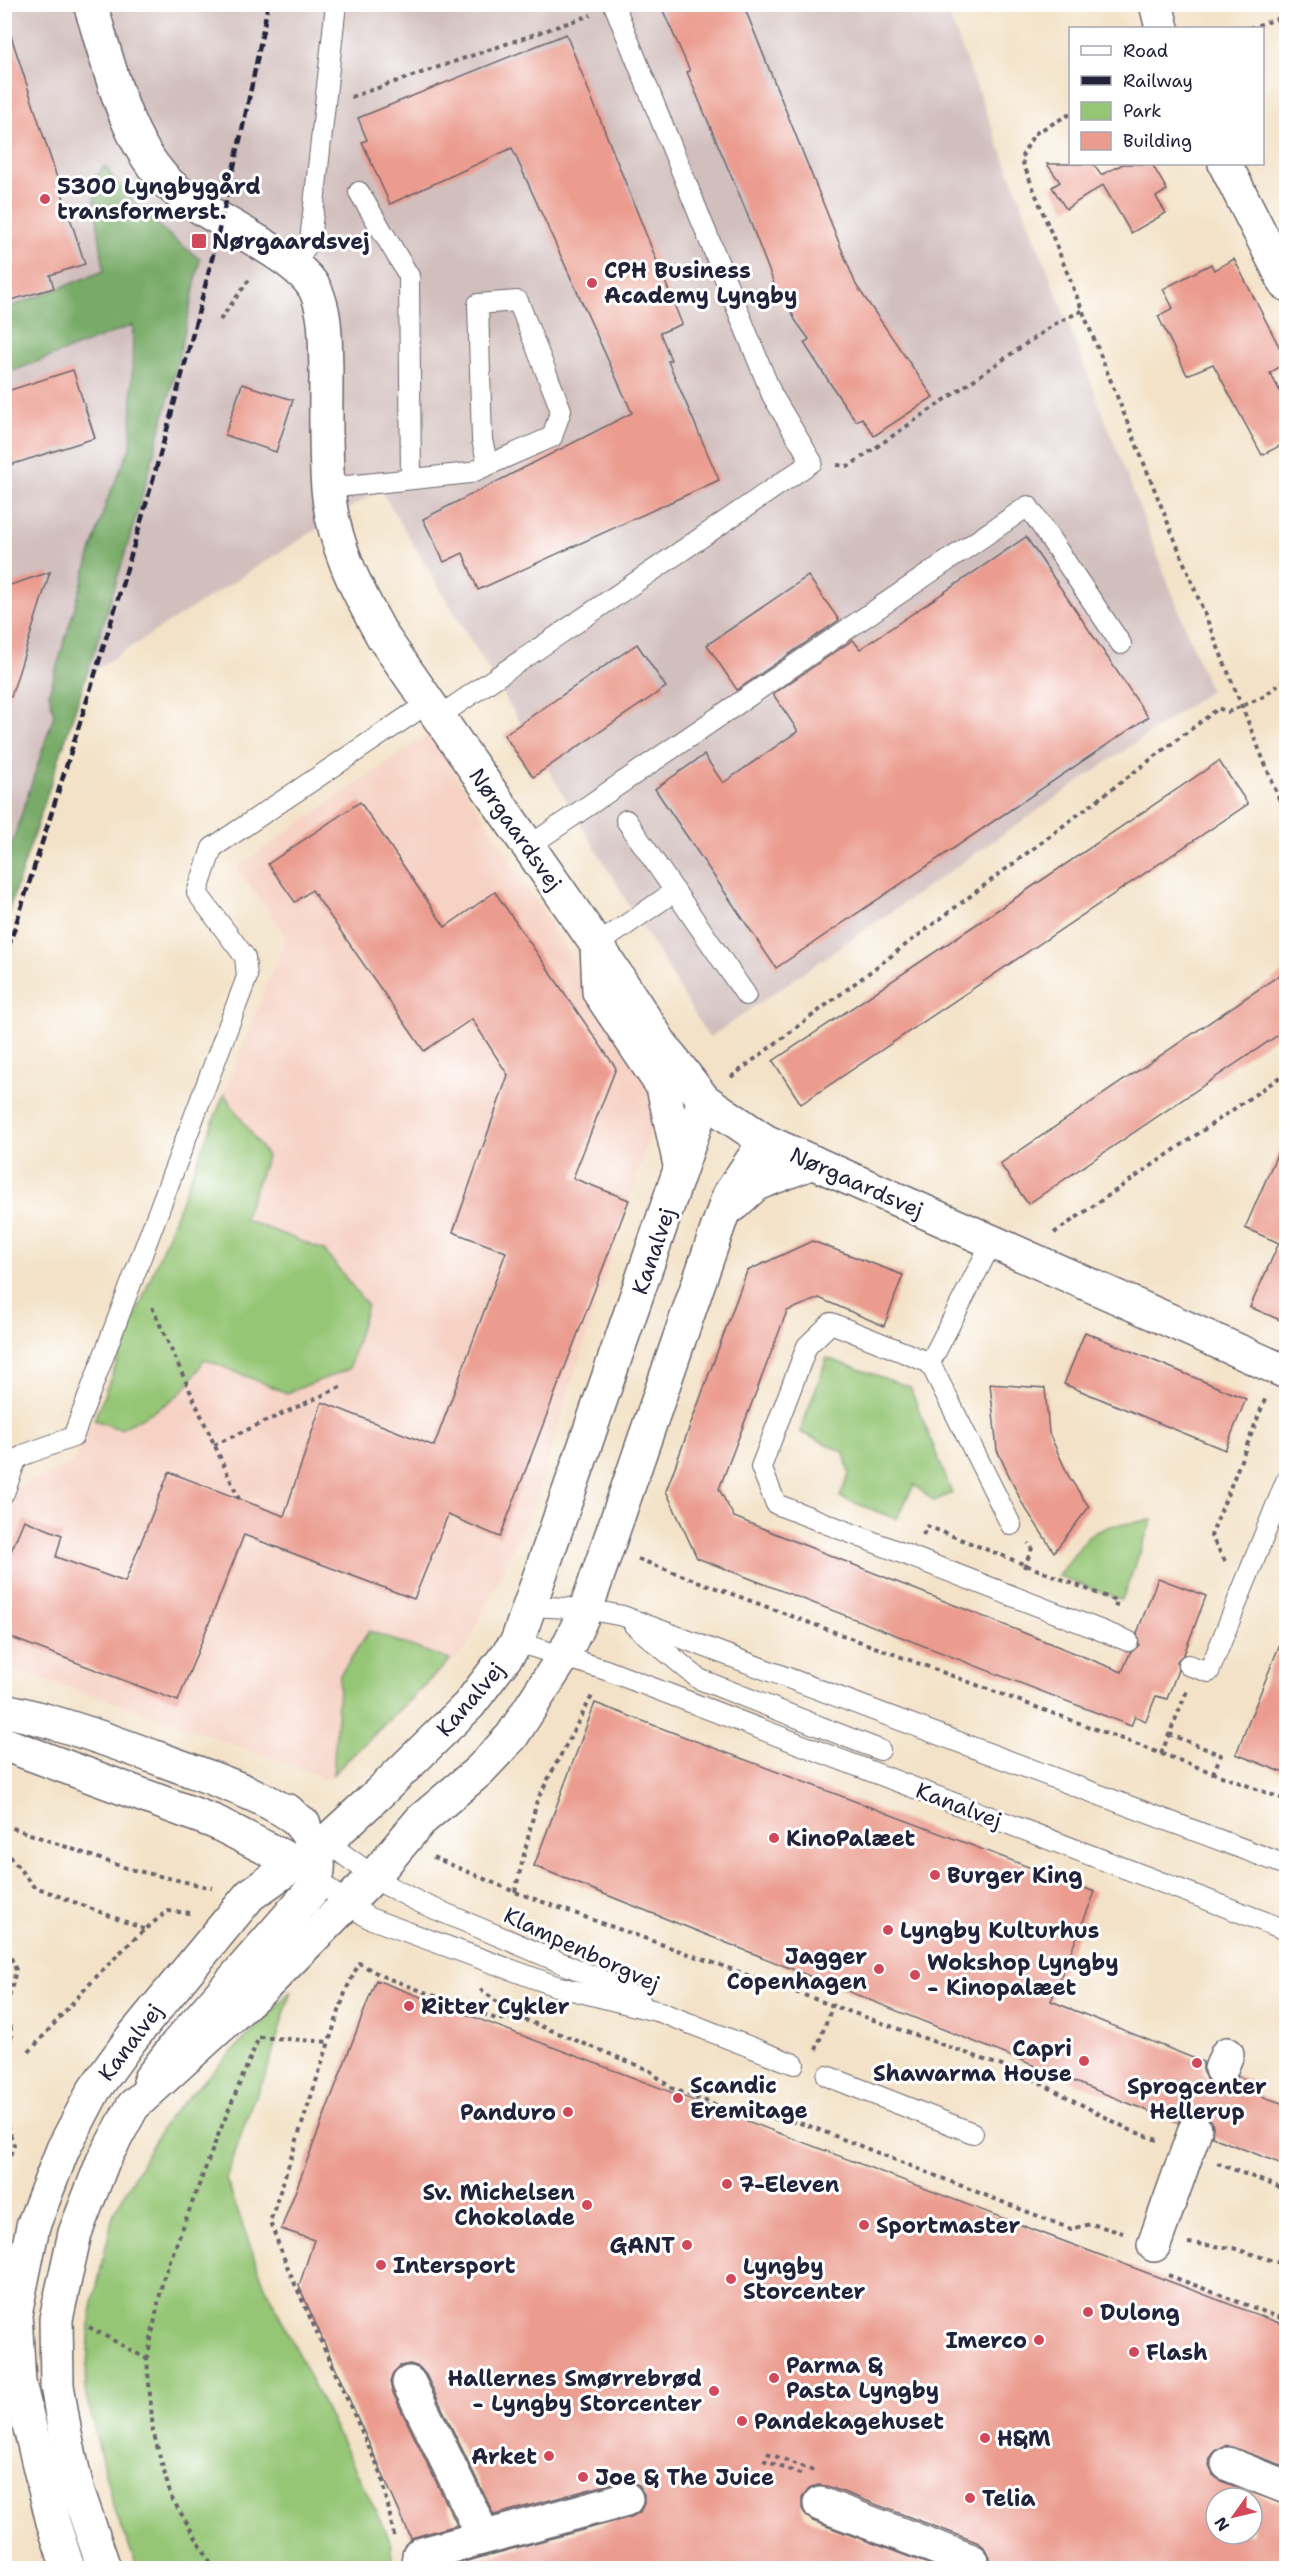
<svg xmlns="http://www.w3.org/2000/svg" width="1291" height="2573" font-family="'Shantell Sans',sans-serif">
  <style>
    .built { fill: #f6d2c4 }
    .industrial { fill: #d1bfbe }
    .green { fill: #95c676; stroke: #5c7458; stroke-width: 1.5 }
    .forest { fill: #78ab67; stroke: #4d6651; stroke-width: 1.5 }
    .building { fill: #eb9c8f; fill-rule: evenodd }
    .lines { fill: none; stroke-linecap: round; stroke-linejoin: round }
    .lane-casing { stroke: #6b656c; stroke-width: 22 }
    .street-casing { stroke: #6b656c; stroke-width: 36 }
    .secondary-casing { stroke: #6b656c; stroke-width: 36 }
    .path { stroke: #6b656c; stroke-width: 4; stroke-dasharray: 4.5 4.5; stroke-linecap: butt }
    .lane { stroke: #fff; stroke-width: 20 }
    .street { stroke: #fff; stroke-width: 33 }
    .secondary { stroke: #fff; stroke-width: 33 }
    .rail { stroke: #22223b; stroke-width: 4.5; stroke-dasharray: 9 4.5; stroke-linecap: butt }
    .poi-dot { fill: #d1495b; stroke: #fff; stroke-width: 2 }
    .labels { text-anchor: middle; stroke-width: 6; stroke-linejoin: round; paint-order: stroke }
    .poi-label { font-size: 22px; font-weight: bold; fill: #22223b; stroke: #fff; text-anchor: start }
    .street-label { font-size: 22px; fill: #22223b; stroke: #fff }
  </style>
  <rect width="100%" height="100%" fill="#fff"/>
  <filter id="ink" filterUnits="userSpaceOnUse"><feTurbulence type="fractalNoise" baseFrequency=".0167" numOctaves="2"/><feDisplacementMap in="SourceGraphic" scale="12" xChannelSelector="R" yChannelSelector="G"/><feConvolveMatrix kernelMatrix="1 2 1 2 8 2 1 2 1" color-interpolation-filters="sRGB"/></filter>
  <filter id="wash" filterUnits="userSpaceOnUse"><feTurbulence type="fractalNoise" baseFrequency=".008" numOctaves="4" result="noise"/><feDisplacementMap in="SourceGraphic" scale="24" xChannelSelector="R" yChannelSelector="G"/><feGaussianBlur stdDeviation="1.35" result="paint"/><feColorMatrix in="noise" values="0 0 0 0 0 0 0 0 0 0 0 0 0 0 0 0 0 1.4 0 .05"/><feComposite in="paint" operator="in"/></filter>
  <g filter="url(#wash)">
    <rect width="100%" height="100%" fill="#f3e2c7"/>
    <!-- built -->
    <polygon class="built" points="430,733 661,1100 532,1509 466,1649 330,1780 138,1710 5,1667 4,1508 11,1490 72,1463 94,1420 120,1429 195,1379 204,1358 286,1393 324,1250 244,1219 267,1156 224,1094 286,936 237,867"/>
    <!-- industrial -->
    <polygon class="industrial" points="5,5 945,5 1210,691 709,1038 380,489 72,684 54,715 5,865"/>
    <!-- green -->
    <g class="green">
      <path d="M224,1094L267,1156L244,1219L324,1250L367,1305L349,1369L287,1393L204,1359C182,1403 162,1406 120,1429L94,1420Z"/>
      <polygon points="827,1358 910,1387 952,1493 934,1501 914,1485 896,1519 840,1497 849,1474 844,1452 800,1432"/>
      <polygon points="1152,1520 1122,1600 1058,1576 1089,1535 1110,1526"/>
      <polygon points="369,1631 450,1660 333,1774 340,1675"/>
      <polygon points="291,1991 266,2075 252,2103 226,2179 264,2284 390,2540 393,2568 138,2568 114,2510 85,2391 91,2312 114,2212 167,2119"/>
    </g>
    <!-- forest -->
    <path class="forest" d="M105,166C131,204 163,232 200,259C156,485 76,704 5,922V865L54,715L49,693L106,503L131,445L133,325L5,374V309L104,271L92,180Z"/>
    <g id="blocks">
      <!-- building -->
      <g class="building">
        <polygon points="660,4 743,4 856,285 933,397 874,436 862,418 856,421 839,397 804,343 809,339 795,320 786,298 780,299 744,206 687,72 690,71"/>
        <polygon points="10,33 85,264 50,275 54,288 4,302 4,34"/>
        <polygon points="566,34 682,324 660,333 671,360 668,361 719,480 478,590 463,553 444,562 423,519 632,413 512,148 390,204 362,142 367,140 358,118"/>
        <polygon points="1047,164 1093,164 1101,175 1123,164 1152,164 1167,190 1156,197 1166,213 1131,233 1103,185 1066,209 1052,187 1060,182"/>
        <polygon points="1234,259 1287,362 1270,373 1287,404 1287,442 1262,455 1213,364 1187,375 1158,316 1173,308 1163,289 1211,264 1214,270"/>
        <polygon points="73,370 95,438 4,467 4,392"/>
        <polygon points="242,384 293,400 276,452 225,435"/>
        <polygon points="1026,537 1148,717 776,968 655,789 704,755 723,783 798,731 773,694 853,640 860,649"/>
        <polygon points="50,572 11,697 4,696 4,587"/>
        <polygon points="808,576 839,620 737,690 707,645"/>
        <polygon points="637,644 666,687 533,777 504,735"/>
        <polygon points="1219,761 1248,804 801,1104 773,1061"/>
        <polygon points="360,802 445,927 495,892 616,1068 573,1178 629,1200 500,1537 448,1515 414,1599 244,1535 178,1701 4,1635 4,1568 24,1520 62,1535 56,1557 125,1582 169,1472 284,1516 322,1402 434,1446 506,1252 453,1232 508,1075 472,1019 424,1051 312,890 295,902 268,864"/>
        <polygon points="1287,970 1287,1029 1028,1204 1000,1164"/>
        <polygon points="1287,1131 1287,1323 1250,1307 1279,1243 1245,1228"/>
        <polygon points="812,1241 903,1275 884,1326 819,1298 787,1311 719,1489 734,1517 1122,1672 1130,1653 1139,1645 1137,1633 1158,1578 1206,1596 1184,1654 1177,1661 1178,1670 1167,1699 1156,1696 1146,1721 1135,1716 1131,1726 697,1558 666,1491 747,1271"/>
        <polygon points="1085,1332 1246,1399 1225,1450 1064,1384"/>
        <polygon points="990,1384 1045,1388 1049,1433 1069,1477 1089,1507 1054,1552 1022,1503 997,1450"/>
        <polygon points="1285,1631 1287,1631 1287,1774 1236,1754"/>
        <polygon points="595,1703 1095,1892 1051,2001 1203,2062 1203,2072 1207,2081 1214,2086 1224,2087 1233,2083 1238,2076 1254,2083 1250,2092 1287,2105 1287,2166 1212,2137 1213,2126 1209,2117 1202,2113 1191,2112 1182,2116 1178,2123 534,1866"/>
        <path d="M376,1980L1287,2326V2467L1226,2445L1216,2450L1210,2458L1209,2466L1213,2475L1221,2481L1287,2505V2568H989L990,2557L986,2549L979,2543L827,2486L818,2485L809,2489L802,2498V2508L806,2516L813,2521L939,2568H441L631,2517L640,2512L644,2503V2495L639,2485L630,2481H621L494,2515L426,2375L419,2367L410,2364L400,2366L393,2373L390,2382L392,2391L457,2525L411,2538L299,2286L314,2240L281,2229ZM1216,2498H1252V2534H1216Z"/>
      </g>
    </g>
  </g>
  <g filter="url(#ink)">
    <use href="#blocks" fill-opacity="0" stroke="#6b656c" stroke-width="1.5"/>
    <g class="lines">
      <defs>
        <g id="lane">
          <polyline points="359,192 409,276 411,478"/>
          <polyline points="294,265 310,241 336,4"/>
          <polyline points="328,488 470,473 552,437 561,410 518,301 478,304 482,440 488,465"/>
          <polyline points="438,717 812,462 772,395 615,7"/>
          <polyline points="626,820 746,995"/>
          <polyline points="529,846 1028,506 1121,644"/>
          <polyline points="597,945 675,891"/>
          <polyline points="992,1242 930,1363 1011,1525"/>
          <polyline points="930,1363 831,1323 807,1346 761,1467 776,1504 1128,1641"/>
          <polyline points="4,1493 16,1460 26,1454 73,1437 247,977 245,957 197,893 212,848 428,703"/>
          <polyline points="531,1606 586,1609 623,1616 1286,1865"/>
          <polyline points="634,1625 699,1679 880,1750"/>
          <polyline points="517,1642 606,1670 1286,1930"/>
          <polyline points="1188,1665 1209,1672 1286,1481"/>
          <polyline points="326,1842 386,1885 421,1903 616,1986 640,2000"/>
          <polyline points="309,1872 346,1903 369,1918 556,1986 660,2012 794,2064"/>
          <polyline points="827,2076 973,2133"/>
        </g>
        <g id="street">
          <path d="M90,4C109,62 122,133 164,179C199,217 298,252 316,291C327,316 325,344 326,371C326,411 325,450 328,489C333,544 356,589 383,637L597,945L661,1044L704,1100"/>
          <polyline points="1156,4 1162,28"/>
          <polyline points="1225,164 1286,284"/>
          <path d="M4,1710C65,1723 122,1745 179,1766C222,1782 268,1797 304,1824"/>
          <polyline points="4,1744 215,1822 297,1864"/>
          <polyline points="1221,2069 1227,2054"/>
          <path d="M150,2079L177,2044L312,1890C328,1858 311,1834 288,1811"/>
          <polyline points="1154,2245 1195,2130"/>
          <polyline points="409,2383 484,2537"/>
          <polyline points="1228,2464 1286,2487"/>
          <polyline points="820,2504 972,2561"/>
          <polyline points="419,2555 626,2499"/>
        </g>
        <g id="secondary">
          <polyline points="597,945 599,992 663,1087 680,1165"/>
          <polyline points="733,1205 756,1184 813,1162"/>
          <polyline points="68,2568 53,2522 19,2383 15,2314 33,2226 63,2149 94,2090 131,2039 250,1895 326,1842 378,1794 469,1705 517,1642 704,1100 765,1141 1286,1372"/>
          <polyline points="104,2568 77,2489 65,2434 57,2385 56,2319 75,2233 103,2161 133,2106 267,1984 374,1876 420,1821 479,1771 512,1736 563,1657 586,1609 729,1195 765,1141"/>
        </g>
      </defs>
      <!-- lane casing -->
      <use href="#lane" class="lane-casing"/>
      <!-- street casing -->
      <use href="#street" class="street-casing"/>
      <!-- secondary casing -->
      <use href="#secondary" class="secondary-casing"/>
      <!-- path -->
      <g class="path">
        <polyline points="1249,28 1286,16"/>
        <polyline points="351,97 591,15"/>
        <polyline points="1070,114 1034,134 1021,158 1286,816"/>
        <polyline points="220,320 251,277"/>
        <polyline points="837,465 849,466 1053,325 1083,310"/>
        <polyline points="731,1077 1215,711 1218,708 1228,712 1263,697 1286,678"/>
        <polyline points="1054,1233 1286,1073"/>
        <polyline points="152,1307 239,1499"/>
        <polyline points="214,1445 345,1385"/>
        <polyline points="923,1535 927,1526 1117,1601 1115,1608"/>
        <polyline points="638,1559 1286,1800"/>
        <polyline points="1225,1561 1211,1536 1266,1397"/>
        <polyline points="1024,1568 1032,1548 1028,1543"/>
        <polyline points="1169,1734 1221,1755 1213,1773"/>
        <polyline points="1161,1754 1187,1691"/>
        <polyline points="4,1825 129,1869 212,1888"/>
        <polyline points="4,1849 33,1886 144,1929"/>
        <polyline points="433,1857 515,1892 1019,2072 1130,2130 1157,2140"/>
        <polyline points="515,1892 537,1800 593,1694"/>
        <polyline points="4,1941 16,1970 5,2014 11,2029 11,2044 4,2054"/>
        <polyline points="480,1989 516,2016 649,2070 671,2088 745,2116 786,2120 807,2125 1071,2229 1091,2224 1123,2233"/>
        <polyline points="816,2050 833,2004"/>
        <path d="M29,2052C73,2003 115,1951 168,1911L190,1913"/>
        <polyline points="4,2117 14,2145 4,2171"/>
        <polyline points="1217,2163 1286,2190"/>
        <polyline points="1188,2243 1233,2248 1286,2265"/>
        <polyline points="1168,2275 1286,2320"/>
        <polyline points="89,2327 147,2359 153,2431 171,2497 214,2568"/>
        <polyline points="147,2359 163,2279 217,2138 259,2037 330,2042"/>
        <polyline points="767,2453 814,2471"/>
        <polyline points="763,2460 805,2476"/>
        <polyline points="394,2536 382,2476 289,2271 270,2222 346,1990 359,1963 382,1976 499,2020 516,2016"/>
      </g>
      <!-- lane -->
      <use href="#lane" class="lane"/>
      <!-- street -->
      <use href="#street" class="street"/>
      <!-- secondary -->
      <use href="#secondary" class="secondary"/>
      <!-- rail -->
      <path class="rail" d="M4,961C106,645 206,330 268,4"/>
    </g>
  </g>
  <!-- markers -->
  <g class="poi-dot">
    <circle cx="45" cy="199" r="6"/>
    <rect x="191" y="233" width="16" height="16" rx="3"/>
    <circle cx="592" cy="283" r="6"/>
    <circle cx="774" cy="1838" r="6"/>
    <circle cx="935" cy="1875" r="6"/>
    <circle cx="888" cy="1930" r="6"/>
    <circle cx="879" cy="1969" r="6"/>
    <circle cx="915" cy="1975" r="6"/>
    <circle cx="409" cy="2006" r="6"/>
    <circle cx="1084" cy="2061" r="6"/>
    <circle cx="1197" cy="2063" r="6"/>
    <circle cx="678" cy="2098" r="6"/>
    <circle cx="568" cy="2112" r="6"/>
    <circle cx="727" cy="2184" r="6"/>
    <circle cx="587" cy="2205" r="6"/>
    <circle cx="864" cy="2225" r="6"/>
    <circle cx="687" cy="2245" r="6"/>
    <circle cx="381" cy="2265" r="6"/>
    <circle cx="731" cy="2279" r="6"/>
    <circle cx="1088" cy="2312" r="6"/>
    <circle cx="1039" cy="2340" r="6"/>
    <circle cx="1134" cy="2352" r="6"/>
    <circle cx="774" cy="2378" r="6"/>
    <circle cx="714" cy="2391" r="6"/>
    <circle cx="742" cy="2421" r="6"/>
    <circle cx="985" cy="2438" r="6"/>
    <circle cx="549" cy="2456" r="6"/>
    <circle cx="583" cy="2477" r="6"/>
    <circle cx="970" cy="2498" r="6"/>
  </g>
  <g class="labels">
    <!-- poi labels -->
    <g class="poi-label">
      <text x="57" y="194">5300 Lyngbygård<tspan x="57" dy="25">transformerst.</tspan></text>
      <text x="212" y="249">Nørgaardsvej</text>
      <text x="604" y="278">CPH Business<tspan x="604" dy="25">Academy Lyngby</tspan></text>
      <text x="786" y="1846">KinoPalæet</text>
      <text x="947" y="1883">Burger King</text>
      <text x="900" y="1938">Lyngby Kulturhus</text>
      <text x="867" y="1964" text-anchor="end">Jagger<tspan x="867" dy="25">Copenhagen</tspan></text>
      <text x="927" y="1970">Wokshop Lyngby<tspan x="927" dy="25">- Kinopalæet</tspan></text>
      <text x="421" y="2014">Ritter Cykler</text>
      <text x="1072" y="2056" text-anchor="end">Capri<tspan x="1072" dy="25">Shawarma House</tspan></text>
      <text x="690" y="2093">Scandic<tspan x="690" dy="25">Eremitage</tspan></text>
      <text x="1197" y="2094" text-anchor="middle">Sprogcenter<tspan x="1197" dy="25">Hellerup</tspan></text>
      <text x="556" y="2120" text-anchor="end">Panduro</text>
      <text x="739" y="2192">7-Eleven</text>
      <text x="575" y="2200" text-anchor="end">Sv. Michelsen<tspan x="575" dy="25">Chokolade</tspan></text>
      <text x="876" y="2233">Sportmaster</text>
      <text x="675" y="2253" text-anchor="end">GANT</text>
      <text x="393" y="2273">Intersport</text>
      <text x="743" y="2274">Lyngby<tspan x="743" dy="25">Storcenter</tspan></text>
      <text x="1100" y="2320">Dulong</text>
      <text x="1027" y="2348" text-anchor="end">Imerco</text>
      <text x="1146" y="2360">Flash</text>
      <text x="786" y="2373">Parma &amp;<tspan x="786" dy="25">Pasta Lyngby</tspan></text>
      <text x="702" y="2386" text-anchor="end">Hallernes Smørrebrød<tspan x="702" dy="25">- Lyngby Storcenter</tspan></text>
      <text x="754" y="2429">Pandekagehuset</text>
      <text x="997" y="2446">H&amp;M</text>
      <text x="537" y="2464" text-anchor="end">Arket</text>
      <text x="595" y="2485">Joe &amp; The Juice</text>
      <text x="982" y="2506">Telia</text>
    </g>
    <!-- street labels -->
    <g class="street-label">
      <text transform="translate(516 829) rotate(55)" y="8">Nørgaardsvej</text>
      <text transform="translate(857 1182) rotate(24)" y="8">Nørgaardsvej</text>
      <text transform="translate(653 1251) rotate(-71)" y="8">Kanalvej</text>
      <text transform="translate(470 1699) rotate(-49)" y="8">Kanalvej</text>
      <text transform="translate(959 1805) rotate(21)" y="8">Kanalvej</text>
      <text transform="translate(582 1949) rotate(25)" y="8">Klampenborgvej</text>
      <text transform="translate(130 2042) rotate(-53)" y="8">Kanalvej</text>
    </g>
  </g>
  <!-- margin -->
  <rect width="1291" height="2573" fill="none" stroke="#fff" stroke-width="24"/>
  <!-- legend -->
  <rect x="1069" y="27" width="195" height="138" fill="#ffffff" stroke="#a7a7b1" stroke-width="1.5"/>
  <rect x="1081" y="46" width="30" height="9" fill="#ffffff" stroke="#a7a7b1" stroke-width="1.5"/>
  <text x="1123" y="57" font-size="18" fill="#22223b">Road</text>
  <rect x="1081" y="76" width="30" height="9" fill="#22223b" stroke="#a7a7b1" stroke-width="1.5"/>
  <text x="1123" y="87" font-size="18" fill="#22223b">Railway</text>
  <rect x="1081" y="102" width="30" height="18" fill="#95c676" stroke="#a7a7b1" stroke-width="1.5"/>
  <text x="1123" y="117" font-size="18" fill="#22223b">Park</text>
  <rect x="1081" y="132" width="30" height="18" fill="#eb9c8f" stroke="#a7a7b1" stroke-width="1.5"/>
  <text x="1123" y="147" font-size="18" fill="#22223b">Building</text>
  <!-- north arrow -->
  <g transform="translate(1234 2516) rotate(236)"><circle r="28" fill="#ffffff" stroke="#a7a7b1" stroke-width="1.5"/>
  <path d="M0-4.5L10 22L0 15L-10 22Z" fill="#d1495b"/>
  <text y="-9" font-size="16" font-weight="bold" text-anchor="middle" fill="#22223b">N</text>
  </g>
</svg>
